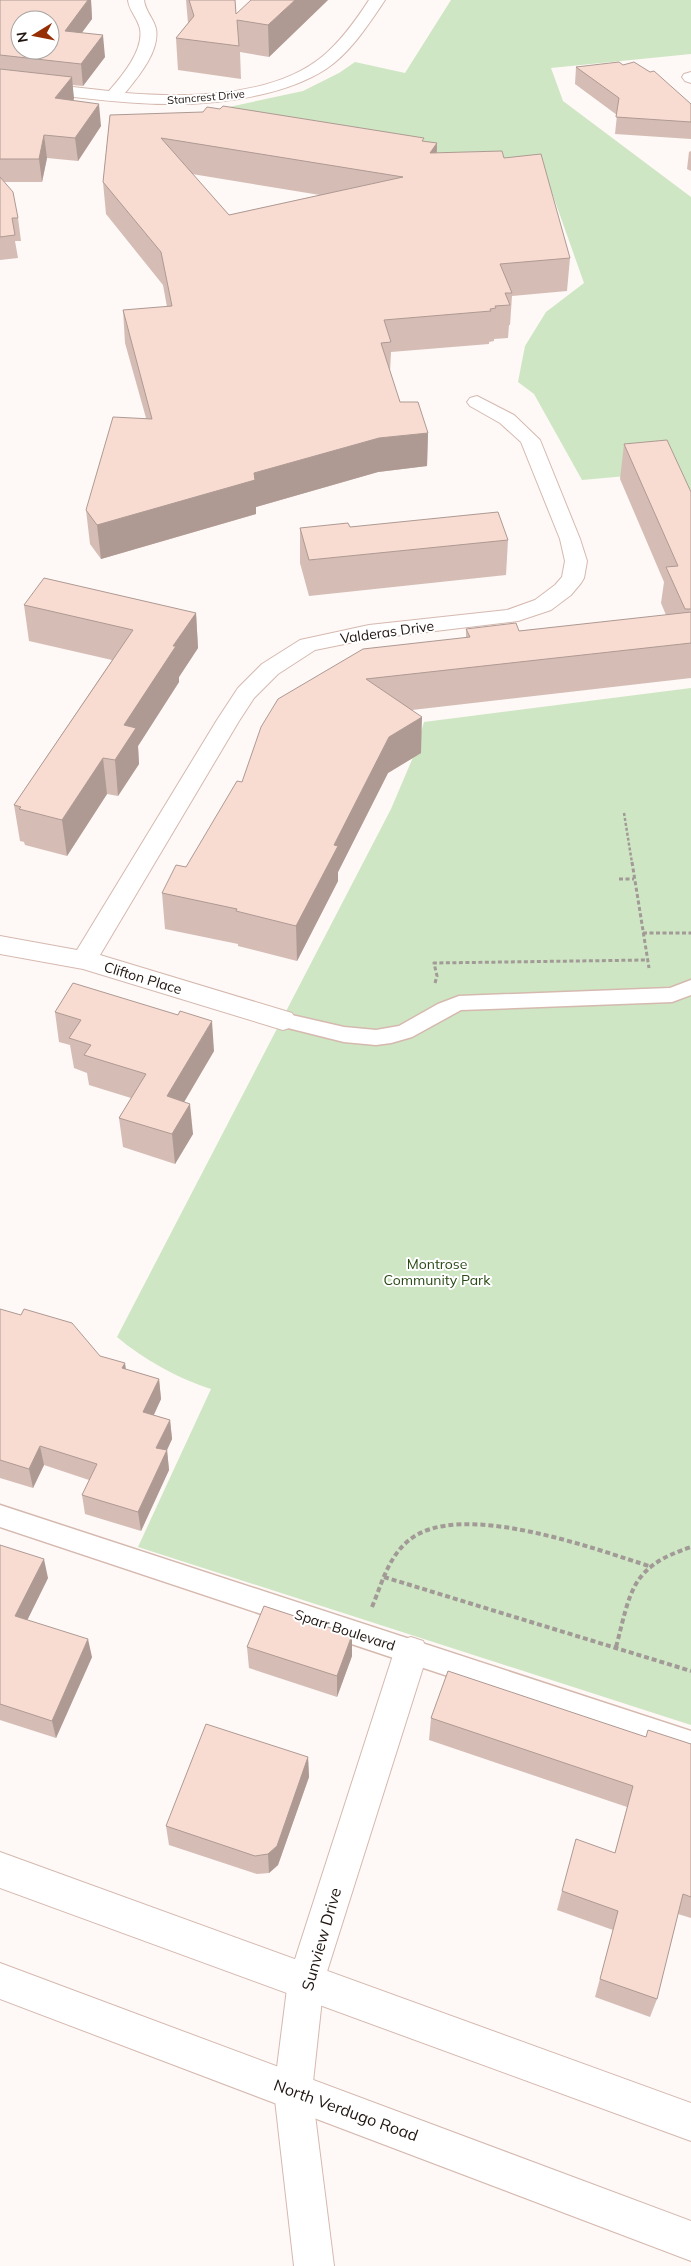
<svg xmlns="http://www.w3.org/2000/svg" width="691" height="2266" font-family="Mulish,sans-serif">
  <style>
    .green { fill: #cee6c3 }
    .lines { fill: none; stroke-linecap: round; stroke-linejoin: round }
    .lane-casing { stroke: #d5b9af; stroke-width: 3 }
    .street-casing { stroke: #d5b9af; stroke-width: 2 }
    .secondary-casing { stroke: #d5b9af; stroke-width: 2 }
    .path-far2 { stroke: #a29a97; stroke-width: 2.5; stroke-dasharray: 3 2; stroke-linecap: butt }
    .path-far1 { stroke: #a29a97; stroke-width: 3; stroke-dasharray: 4 2.5; stroke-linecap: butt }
    .path { stroke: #a29a97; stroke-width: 4; stroke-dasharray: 5 3; stroke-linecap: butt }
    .lane { fill: #fff; fill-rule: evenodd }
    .street { fill: #fff; fill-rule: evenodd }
    .secondary { fill: #fff; fill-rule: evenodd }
    .wall { fill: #d5bdb5; fill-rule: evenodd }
    .shaded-wall { fill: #ae9a93 }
    .building { fill: #f8dcd2; stroke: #ae9a93; fill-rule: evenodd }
    .labels { text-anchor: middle; stroke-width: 4; stroke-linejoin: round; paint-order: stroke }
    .far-street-label { font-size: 11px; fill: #201612; stroke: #fff }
    .street-label { font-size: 14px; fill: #201612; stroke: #fff }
    .park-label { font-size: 14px; fill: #294a14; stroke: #fff }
    .near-street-label { font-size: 16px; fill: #201612; stroke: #fff }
  </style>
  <rect width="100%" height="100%" fill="#fef8f6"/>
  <!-- green -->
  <g class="green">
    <polygon points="451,0 691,0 691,54 551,68 563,101 691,197 691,518 671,472 582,480 534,394 518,382 525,346 546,312 584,283 550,187 201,113 303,91 339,73 355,62 405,73"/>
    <path d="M691,688V1725L138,1547L211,1389C179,1379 143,1359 117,1337L391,809L414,755L424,722Z"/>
  </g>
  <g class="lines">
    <defs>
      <g id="lane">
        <polygon points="691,980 691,995 672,1002 461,1010 412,1037 391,1043 376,1045 344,1042 276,1025 273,1020 276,1015 283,1013 344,1027 376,1030 399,1026 438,1004 459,996 670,988"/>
        <polygon points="0,1505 691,1731 691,1757 0,1527"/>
      </g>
      <g id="street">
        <path d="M128,0H144C145,11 154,19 156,29C160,51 138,77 125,93C187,98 274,97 323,56C342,40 356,20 369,0H385C368,25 351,52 326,69C306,82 282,90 259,95C171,115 88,97 0,89V79L109,91C122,76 144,50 140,29C138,18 129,11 128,0Z"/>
        <polygon points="691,72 691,83 685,81 682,77 684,74"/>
        <polygon points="477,396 514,415 540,440 580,539 587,561 584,578 581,583 571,595 551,610 518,621 369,639 315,650 278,674 254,698 239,721 100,955 292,1013 296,1020 292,1027 283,1030 83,969 0,954 0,936 77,950 217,720 238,688 262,664 300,640 369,625 507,610 535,600 555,585 562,577 565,561 560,539 521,442 500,423 470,406 467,402 470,398"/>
        <polygon points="411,1637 423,1641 428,1652 324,1981 312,2091 334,2266 294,2266 274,2091 288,1981 394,1652 399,1641"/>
      </g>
      <g id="secondary">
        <polygon points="0,1852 691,2103 691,2141 0,1888"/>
        <polygon points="0,1963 691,2221 691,2261 0,1999"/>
      </g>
    </defs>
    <!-- lane casing -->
    <use href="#lane" class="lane-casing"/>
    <!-- street casing -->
    <use href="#street" class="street-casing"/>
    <!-- secondary casing -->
    <use href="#secondary" class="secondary-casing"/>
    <!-- path-far2 -->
    <polyline class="path-far2" points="624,813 632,863"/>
    <!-- path-far1 -->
    <g class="path-far1">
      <polyline points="632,862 649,968"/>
      <polyline points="619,879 634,879"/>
      <polyline points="643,933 691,933"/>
      <polyline points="435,983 437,976 434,963 647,960"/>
    </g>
    <!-- path -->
    <g class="path">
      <polyline points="384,1577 691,1671"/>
      <path d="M372,1607C382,1583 388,1558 408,1541C458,1498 595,1549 652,1567"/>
      <path d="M616,1647C631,1591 630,1567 691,1547"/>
    </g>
    <!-- lane -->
    <use href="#lane" class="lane"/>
    <!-- street -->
    <use href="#street" class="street"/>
    <!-- secondary -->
    <use href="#secondary" class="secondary"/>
  </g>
  <!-- wall -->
  <g class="wall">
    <polygon points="0,0 91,0 92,19 82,32 105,57 83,86 72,85 74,99 72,101 101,126 78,161 47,158 42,182 4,182 18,218 21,241 15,241 18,258 0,260"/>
    <polygon points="186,0 235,0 236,14 328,0 269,57 240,52 241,79 178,70 176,38 188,23"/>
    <polygon points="623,65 650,72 691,104 691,139 615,134 617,115 575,84 576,67"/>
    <path d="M110,115L424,141L437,143V153L504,158L570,258L567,291L512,296L510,325H509L508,338L494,339V341L489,342V344L391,352L390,372L400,402L428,433L427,466L378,472L256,507V514L101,559L90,544L86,510L146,418L125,343L123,310L167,307L163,285L106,214L103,182ZM192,174L320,195L229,215Z"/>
    <polygon points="691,151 691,171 687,169 689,152"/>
    <polygon points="624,444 691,492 691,678 412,710 421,753 388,773 338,872 338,881 297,961 238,946 238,944 165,929 162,893 186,867 242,782 278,699 466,637 466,629 519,631 666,615 661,603 664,582 620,479"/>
    <polygon points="350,527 508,540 506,575 309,596 300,563 300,528"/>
    <polygon points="24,605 196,613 198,648 179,677 179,682 138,746 139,764 118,796 107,794 67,856 25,845 24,842 20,841 14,805 112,660 29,641"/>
    <polygon points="55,1012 214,1051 184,1102 193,1134 175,1164 123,1147 119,1118 131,1098 89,1085 87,1073 74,1068 70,1045 59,1042"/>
    <polygon points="0,1309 100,1356 126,1369 159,1379 161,1399 154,1415 170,1420 172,1439 167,1450 169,1470 141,1531 85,1514 82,1495 89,1480 44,1465 33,1488 0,1478"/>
    <polygon points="0,1545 48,1578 27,1620 92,1657 56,1738 0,1720"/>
    <polygon points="247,1647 352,1656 337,1697 249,1668"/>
    <polygon points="431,1718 646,1737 691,1744 691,1918 678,1914 657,1999 650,2017 595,1997 613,1930 557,1910 562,1891 615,1853 627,1807 429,1740"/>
    <polygon points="308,1757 309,1777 278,1865 269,1873 257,1874 169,1845 166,1826"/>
  </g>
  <!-- shaded-wall -->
  <g class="shaded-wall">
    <polygon points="88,0 91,0 92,19 67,53 65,31"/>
    <polygon points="295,0 328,0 269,57 268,25"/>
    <polygon points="103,35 105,57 83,86 81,64"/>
    <polygon points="72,77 74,99 57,121 55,98"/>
    <polygon points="99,104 101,126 78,161 75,138"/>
    <polygon points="44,135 47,158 42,182 39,159"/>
    <polygon points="437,143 436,175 430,153"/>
    <polygon points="428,433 427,466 378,472 256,507 256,514 101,559 97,525 254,473 379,438"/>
    <polygon points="196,613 198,648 179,677 179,682 138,746 139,764 118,796 115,760 124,725 173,646"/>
    <polygon points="422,717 421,753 388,773 338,872 338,881 297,961 296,926 334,845 389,737"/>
    <polygon points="103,758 107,794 67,856 62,820"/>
    <polygon points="212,1021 214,1051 170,1126 167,1096"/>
    <polygon points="190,1104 193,1134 175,1164 172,1134"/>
    <polygon points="125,1363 128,1383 122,1368"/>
    <polygon points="159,1379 161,1399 146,1431 143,1412"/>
    <polygon points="170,1420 172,1439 159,1467 156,1448"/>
    <polygon points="40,1446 44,1465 33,1488 29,1469"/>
    <polygon points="167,1450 169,1470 141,1531 138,1512"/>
    <polygon points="44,1559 48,1578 20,1635 15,1616"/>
    <polygon points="352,1635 352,1656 337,1697 337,1676"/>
    <polygon points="88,1639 92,1657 56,1738 52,1721"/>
    <polygon points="308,1757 309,1777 278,1865 269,1873 268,1854"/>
  </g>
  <!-- building -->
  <g class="building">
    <path d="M0,0H88L65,31L103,35L81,64L0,55ZM20,20H50V50H20Z"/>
    <polygon points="189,0 235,0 236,14 251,0 295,0 268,25 237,20 239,46 176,38 194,16"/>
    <polygon points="619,62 623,65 634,62 650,72 654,71 691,104 691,122 616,117 619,98 576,67"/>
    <polygon points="0,69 72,77 55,98 99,104 75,138 44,135 39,159 0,159"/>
    <path d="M223,106L424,138L422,141L437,143L430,153L502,151L504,158L541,154L570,258L500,264L512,293H505L510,305L495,306L496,308L490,309L491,311L384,320L391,342L381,343L400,402H418L428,433L379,438L254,473L255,480L97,525L86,510L113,417L152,419L123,310L172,306L161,252L103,182L110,115L203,112L207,107L220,109ZM161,138L403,177L229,215Z"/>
    <polygon points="0,177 13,192 18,218 12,218 15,235 0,237"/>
    <polygon points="667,440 691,492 691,609 685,609 666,567 678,566 624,444"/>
    <polygon points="498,512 508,540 309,560 300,528 348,523 350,527"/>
    <polygon points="44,578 196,613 173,646 176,646 124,725 136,728 115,760 103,758 62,820 19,809 21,807 14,805 133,630 24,605"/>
    <polygon points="691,612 691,643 366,679 422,717 389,737 334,845 338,846 296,926 236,911 237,909 162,893 176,865 186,867 237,781 242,782 261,727 278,699 363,649 470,637 466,629 516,623 519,631"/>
    <polygon points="73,983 178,1015 180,1011 212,1021 167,1096 190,1104 172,1134 119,1118 146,1074 84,1055 91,1045 69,1038 81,1020 55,1012"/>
    <polygon points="0,1309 21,1315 24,1309 72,1323 100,1356 125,1363 122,1368 159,1379 143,1412 170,1420 156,1448 167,1450 138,1512 82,1495 97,1464 40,1446 29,1469 0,1460"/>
    <polygon points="0,1545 44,1559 15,1616 88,1639 52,1721 0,1704"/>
    <polygon points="264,1606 352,1635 337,1676 247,1647"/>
    <polygon points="448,1671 646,1737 648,1730 691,1744 691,1897 683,1894 657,1999 600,1979 618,1911 562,1891 576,1839 615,1853 633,1786 431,1718"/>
    <polygon points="206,1724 308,1757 277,1846 268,1854 255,1856 166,1826"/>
  </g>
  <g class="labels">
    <!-- far-street labels -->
    <g class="far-street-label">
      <text transform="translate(206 97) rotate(-5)" y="4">Stancrest Drive</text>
    </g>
    <!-- street labels -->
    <g class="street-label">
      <text transform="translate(387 632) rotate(-8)" y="5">Valderas Drive</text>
      <text transform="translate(143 978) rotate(17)" y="5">Clifton Place</text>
      <text transform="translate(345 1630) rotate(18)" y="5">Sparr Boulevard</text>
    </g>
    <!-- park labels -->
    <g class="park-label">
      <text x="437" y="1269">Montrose<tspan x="437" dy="16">Community Park</tspan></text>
    </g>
    <!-- near-street labels -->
    <g class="near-street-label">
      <text transform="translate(321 1939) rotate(-74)" y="6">Sunview Drive</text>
      <text transform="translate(346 2110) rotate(20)" y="6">North Verdugo Road</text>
    </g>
  </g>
  <!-- north arrow -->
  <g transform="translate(35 35) rotate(260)"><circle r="24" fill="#ffffff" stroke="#a6a2a0"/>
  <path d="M0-4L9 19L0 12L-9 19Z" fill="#952f03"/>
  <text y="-8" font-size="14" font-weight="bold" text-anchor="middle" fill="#201612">N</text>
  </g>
</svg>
